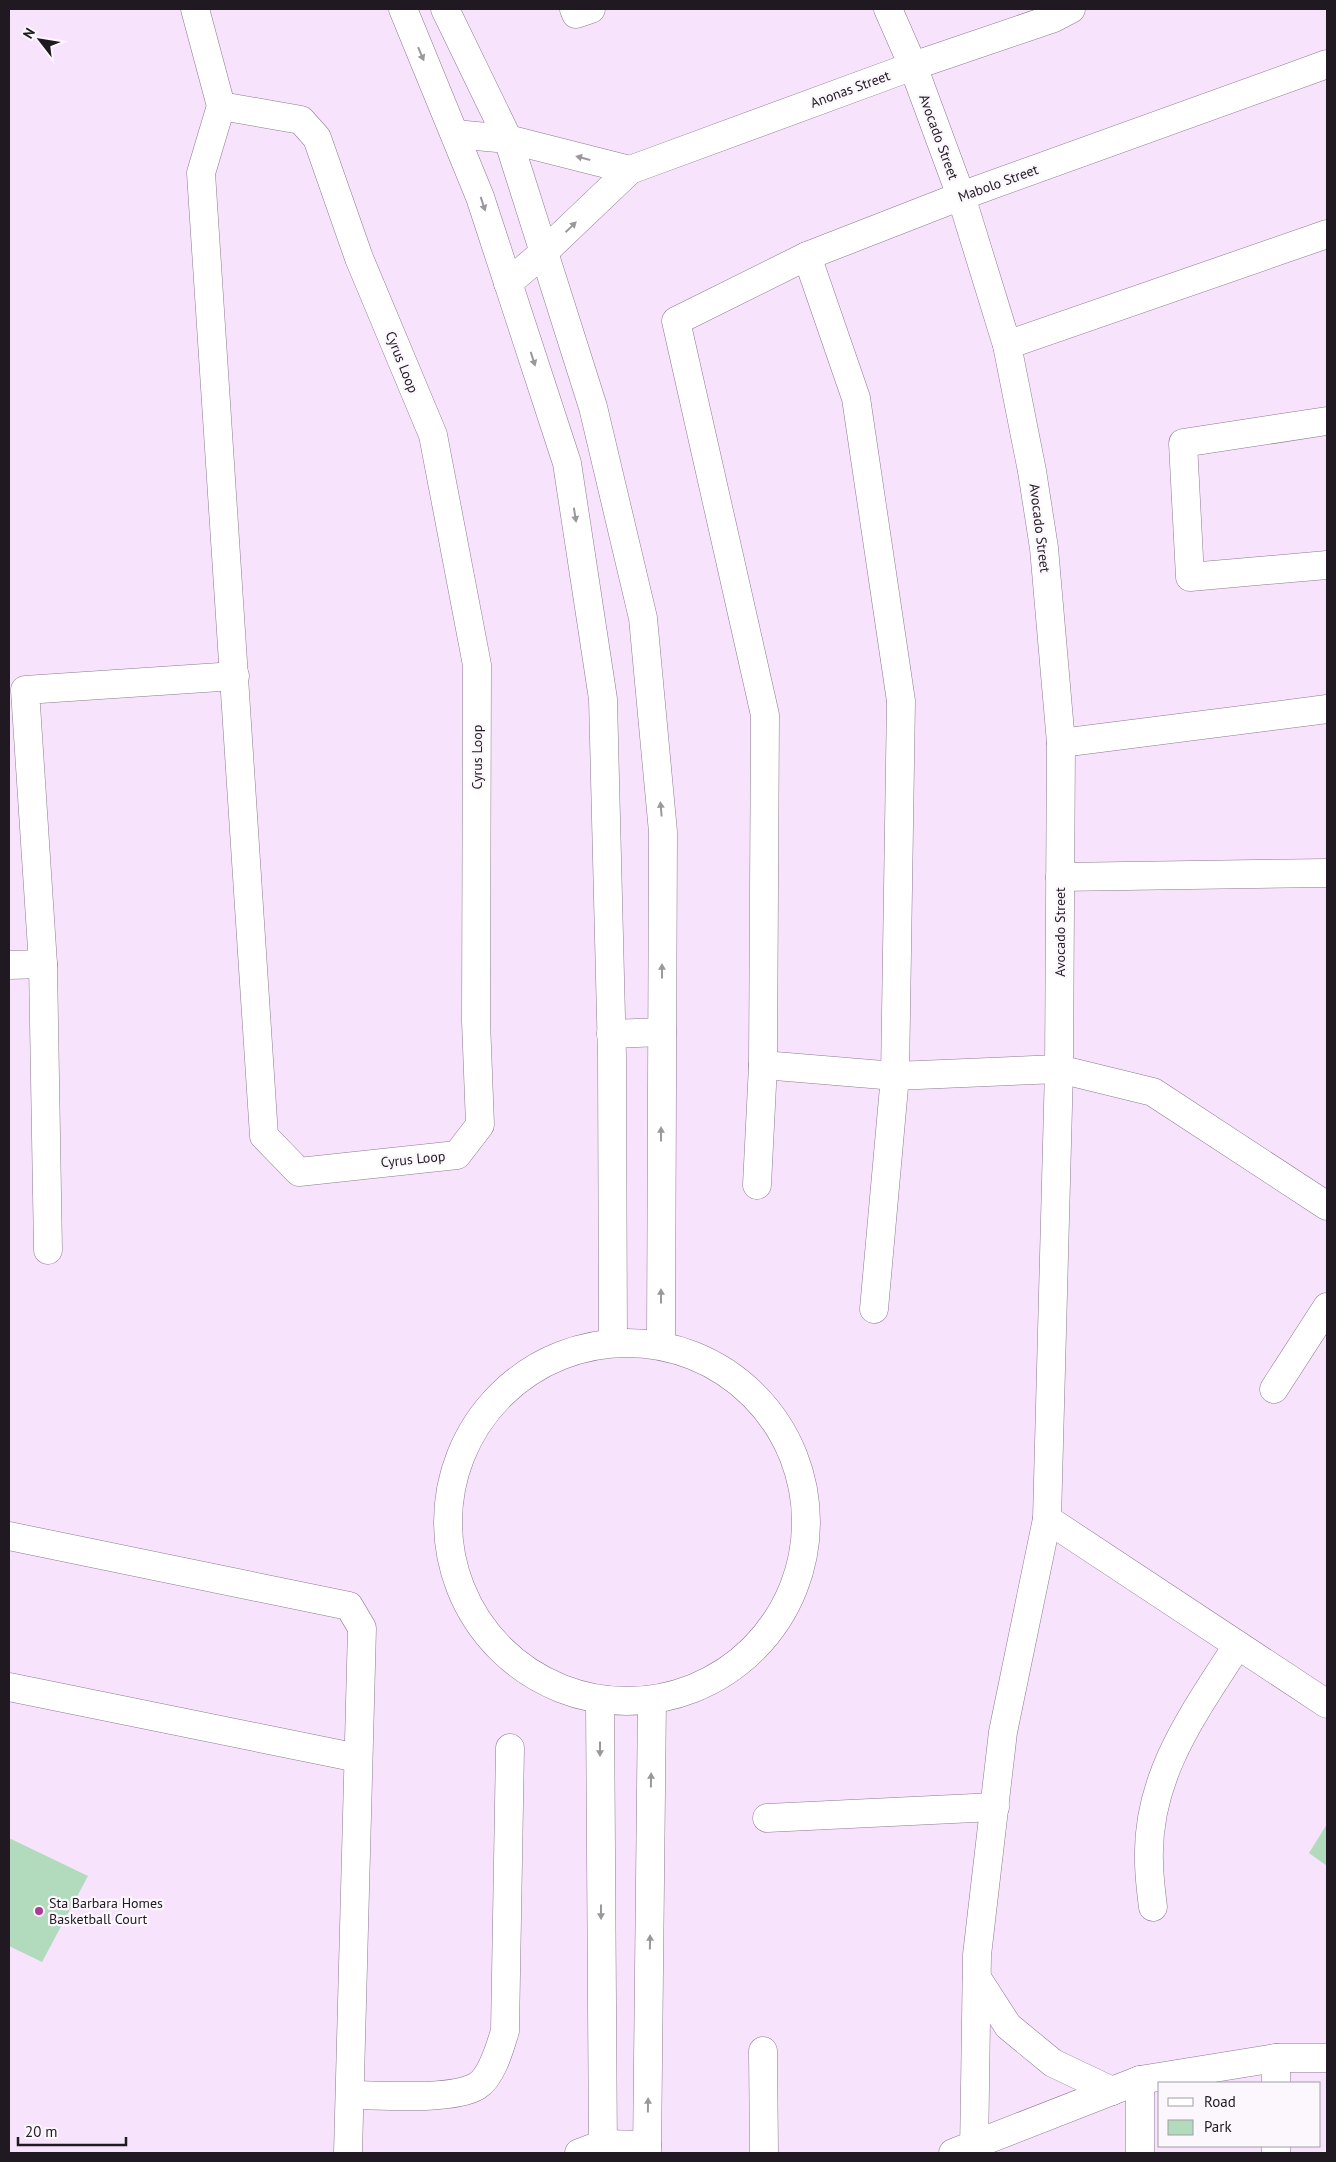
<svg xmlns="http://www.w3.org/2000/svg" width="1336" height="2162" font-family="'PT Sans',sans-serif">
  <style>
    .green { fill: #b2dabc }
    .lines { fill: none; stroke-linecap: round; stroke-linejoin: round }
    .minor-casing { stroke: #8c7a90; stroke-width: 29 }
    .minor { stroke: #fff; stroke-width: 28 }
    .oneway { fill: #9b989c }
    .poi-dot { fill: #ad3b95; stroke: #fbf7fc; stroke-width: 2 }
    .labels { text-anchor: middle; stroke-width: 4.5; stroke-linejoin: round; paint-order: stroke }
    .street-label { font-size: 14px; fill: #201922; stroke: #fbf7fc }
    .poi-label { font-size: 14px; fill: #201922; stroke: #fbf7fc; text-anchor: start }
  </style>
  <rect width="100%" height="100%" fill="#f7e4fc"/>
  <!-- green -->
  <g class="green">
    <polygon points="1327,1824 1327,1866 1309,1853"/>
    <polygon points="9,1838 88,1876 42,1962 9,1946"/>
  </g>
  <g class="lines">
    <defs>
      <g id="minor">
        <polyline points="195,9 221,106 201,173 264,1136 299,1172 457,1155 480,1125 476,1021 477,665 433,435 359,258 317,138 301,120 221,106"/>
        <polyline points="403,9 480,197 567,463 603,699 612,1057 613,1343"/>
        <polyline points="445,9 508,139 593,407 643,618 663,832 661,1345"/>
        <polyline points="574,9 576,14 591,9"/>
        <polyline points="888,9 913,66 961,196 1007,345 1032,471 1044,548 1061,743 1059,1069 1047,1519 1003,1732 977,1955 974,2153"/>
        <polyline points="455,134 508,139 630,170"/>
        <polyline points="807,256 856,398 901,701 895,1076 874,1309"/>
        <polyline points="508,283 543,253 630,170 913,66 1054,18 1071,9"/>
        <polyline points="1007,345 1327,234"/>
        <polyline points="1327,421 1183,443 1190,577 1327,565"/>
        <polyline points="1061,743 1327,709"/>
        <polyline points="1060,877 1327,873"/>
        <polyline points="9,965 43,964"/>
        <polyline points="611,1034 662,1032"/>
        <polyline points="763,1065 895,1076 1059,1069 1153,1092 1327,1206"/>
        <polyline points="757,1185 763,1065 765,715 676,321 807,256 961,196 1327,64"/>
        <polyline points="48,1250 43,964 25,690 235,676"/>
        <circle cx="627" cy="1522" r="179"/>
        <polyline points="1274,1389 1327,1307"/>
        <polyline points="1047,1519 1327,1704"/>
        <polyline points="9,1536 349,1606 362,1628 348,2153"/>
        <polyline points="9,1687 358,1758"/>
        <polyline points="600,1701 603,2153"/>
        <polyline points="767,1818 995,1807"/>
        <path d="M1153,1907C1151,1891 1149,1876 1149,1861C1146,1777 1194,1713 1237,1646"/>
        <polyline points="977,1978 1008,2026 1053,2063 1112,2091"/>
        <polyline points="763,2051 764,2153"/>
        <polyline points="1140,2080 1140,2153"/>
        <polyline points="1276,2083 1276,2058"/>
        <path d="M350,2095C380,2095 452,2101 477,2086C492,2077 500,2047 505,2031L510,1748"/>
        <polyline points="579,2153 603,2144 647,2145"/>
        <polyline points="647,2153 652,1700"/>
        <polyline points="953,2153 1140,2080 1276,2058 1327,2058"/>
        <polyline points="1276,2153 1276,2146"/>
      </g>
    </defs>
    <!-- minor casing -->
    <use href="#minor" class="minor-casing"/>
    <!-- minor -->
    <use href="#minor" class="minor"/>
  </g>
  <!-- one-way arrows -->
  <defs><path id="oneway-solid" d="M-6-.8H1V-3.2L6.5 0L1 3.2V.8H-6Z" transform="scale(1.25)"/></defs>
  <g class="oneway">
    <use href="#oneway-solid" transform="translate(421 54) rotate(67)"/>
    <use href="#oneway-solid" transform="translate(583 158) rotate(-165)"/>
    <use href="#oneway-solid" transform="translate(483 204) rotate(72)"/>
    <use href="#oneway-solid" transform="translate(571 227) rotate(-44)"/>
    <use href="#oneway-solid" transform="translate(533 359) rotate(72)"/>
    <use href="#oneway-solid" transform="translate(575 515) rotate(81)"/>
    <use href="#oneway-solid" transform="translate(661 809) rotate(-95)"/>
    <use href="#oneway-solid" transform="translate(662 971) rotate(-90)"/>
    <use href="#oneway-solid" transform="translate(661 1134) rotate(-90)"/>
    <use href="#oneway-solid" transform="translate(661 1296) rotate(-90)"/>
    <use href="#oneway-solid" transform="translate(600 1749) rotate(90)"/>
    <use href="#oneway-solid" transform="translate(651 1780) rotate(-89)"/>
    <use href="#oneway-solid" transform="translate(601 1912) rotate(90)"/>
    <use href="#oneway-solid" transform="translate(650 1942) rotate(-89)"/>
    <use href="#oneway-solid" transform="translate(648 2105) rotate(-89)"/>
  </g>
  <!-- markers -->
  <circle class="poi-dot" cx="39" cy="1911" r="5"/>
  <g class="labels">
    <!-- street labels -->
    <g class="street-label">
      <text transform="translate(850 89) rotate(-20)" y="5">Anonas Street</text>
      <text transform="translate(939 137) rotate(70)" y="5">Avocado Street</text>
      <text transform="translate(998 183) rotate(-20)" y="5">Mabolo Street</text>
      <text transform="translate(402 362) rotate(68)" y="5">Cyrus Loop</text>
      <text transform="translate(1040 528) rotate(83)" y="5">Avocado Street</text>
      <text transform="translate(477 757) rotate(-90)" y="5">Cyrus Loop</text>
      <text transform="translate(1060 932) rotate(-90)" y="5">Avocado Street</text>
      <text transform="translate(413 1159) rotate(-6)" y="5">Cyrus Loop</text>
    </g>
    <!-- poi labels -->
    <g class="poi-label">
      <text x="49" y="1908">Sta Barbara Homes<tspan x="49" dy="16">Basketball Court</tspan></text>
    </g>
  </g>
  <!-- border -->
  <rect width="1336" height="2162" fill="none" stroke="#201922" stroke-width="20"/>
  <!-- legend -->
  <rect x="1158" y="2082" width="162" height="65" fill="#fbf7fc" stroke="#a39ea5"/>
  <rect x="1168" y="2098" width="25" height="8" fill="#ffffff" stroke="#a39ea5"/>
  <text x="1204" y="2107" font-size="15" fill="#201922">Road</text>
  <rect x="1168" y="2120" width="25" height="15" fill="#b2dabc" stroke="#a39ea5"/>
  <text x="1204" y="2132" font-size="15" fill="#201922">Park</text>
  <!-- north arrow -->
  <g transform="translate(40 40) rotate(301)" stroke="#fbf7fc" stroke-width="4" paint-order="stroke">
  <path d="M0-4L9 19L0 12L-9 19Z" fill="#201922"/>
  <text y="-8" font-size="14" font-weight="bold" text-anchor="middle" fill="#201922">N</text>
  </g>
  <!-- scale -->
  <path d="M18 2137v8h108v-8" fill="none" stroke="#201922" stroke-width="2.5"/>
  <text x="25" y="2137" font-size="15" fill="#201922" stroke="#fbf7fc" stroke-width="4" paint-order="stroke">20 m</text>
</svg>
